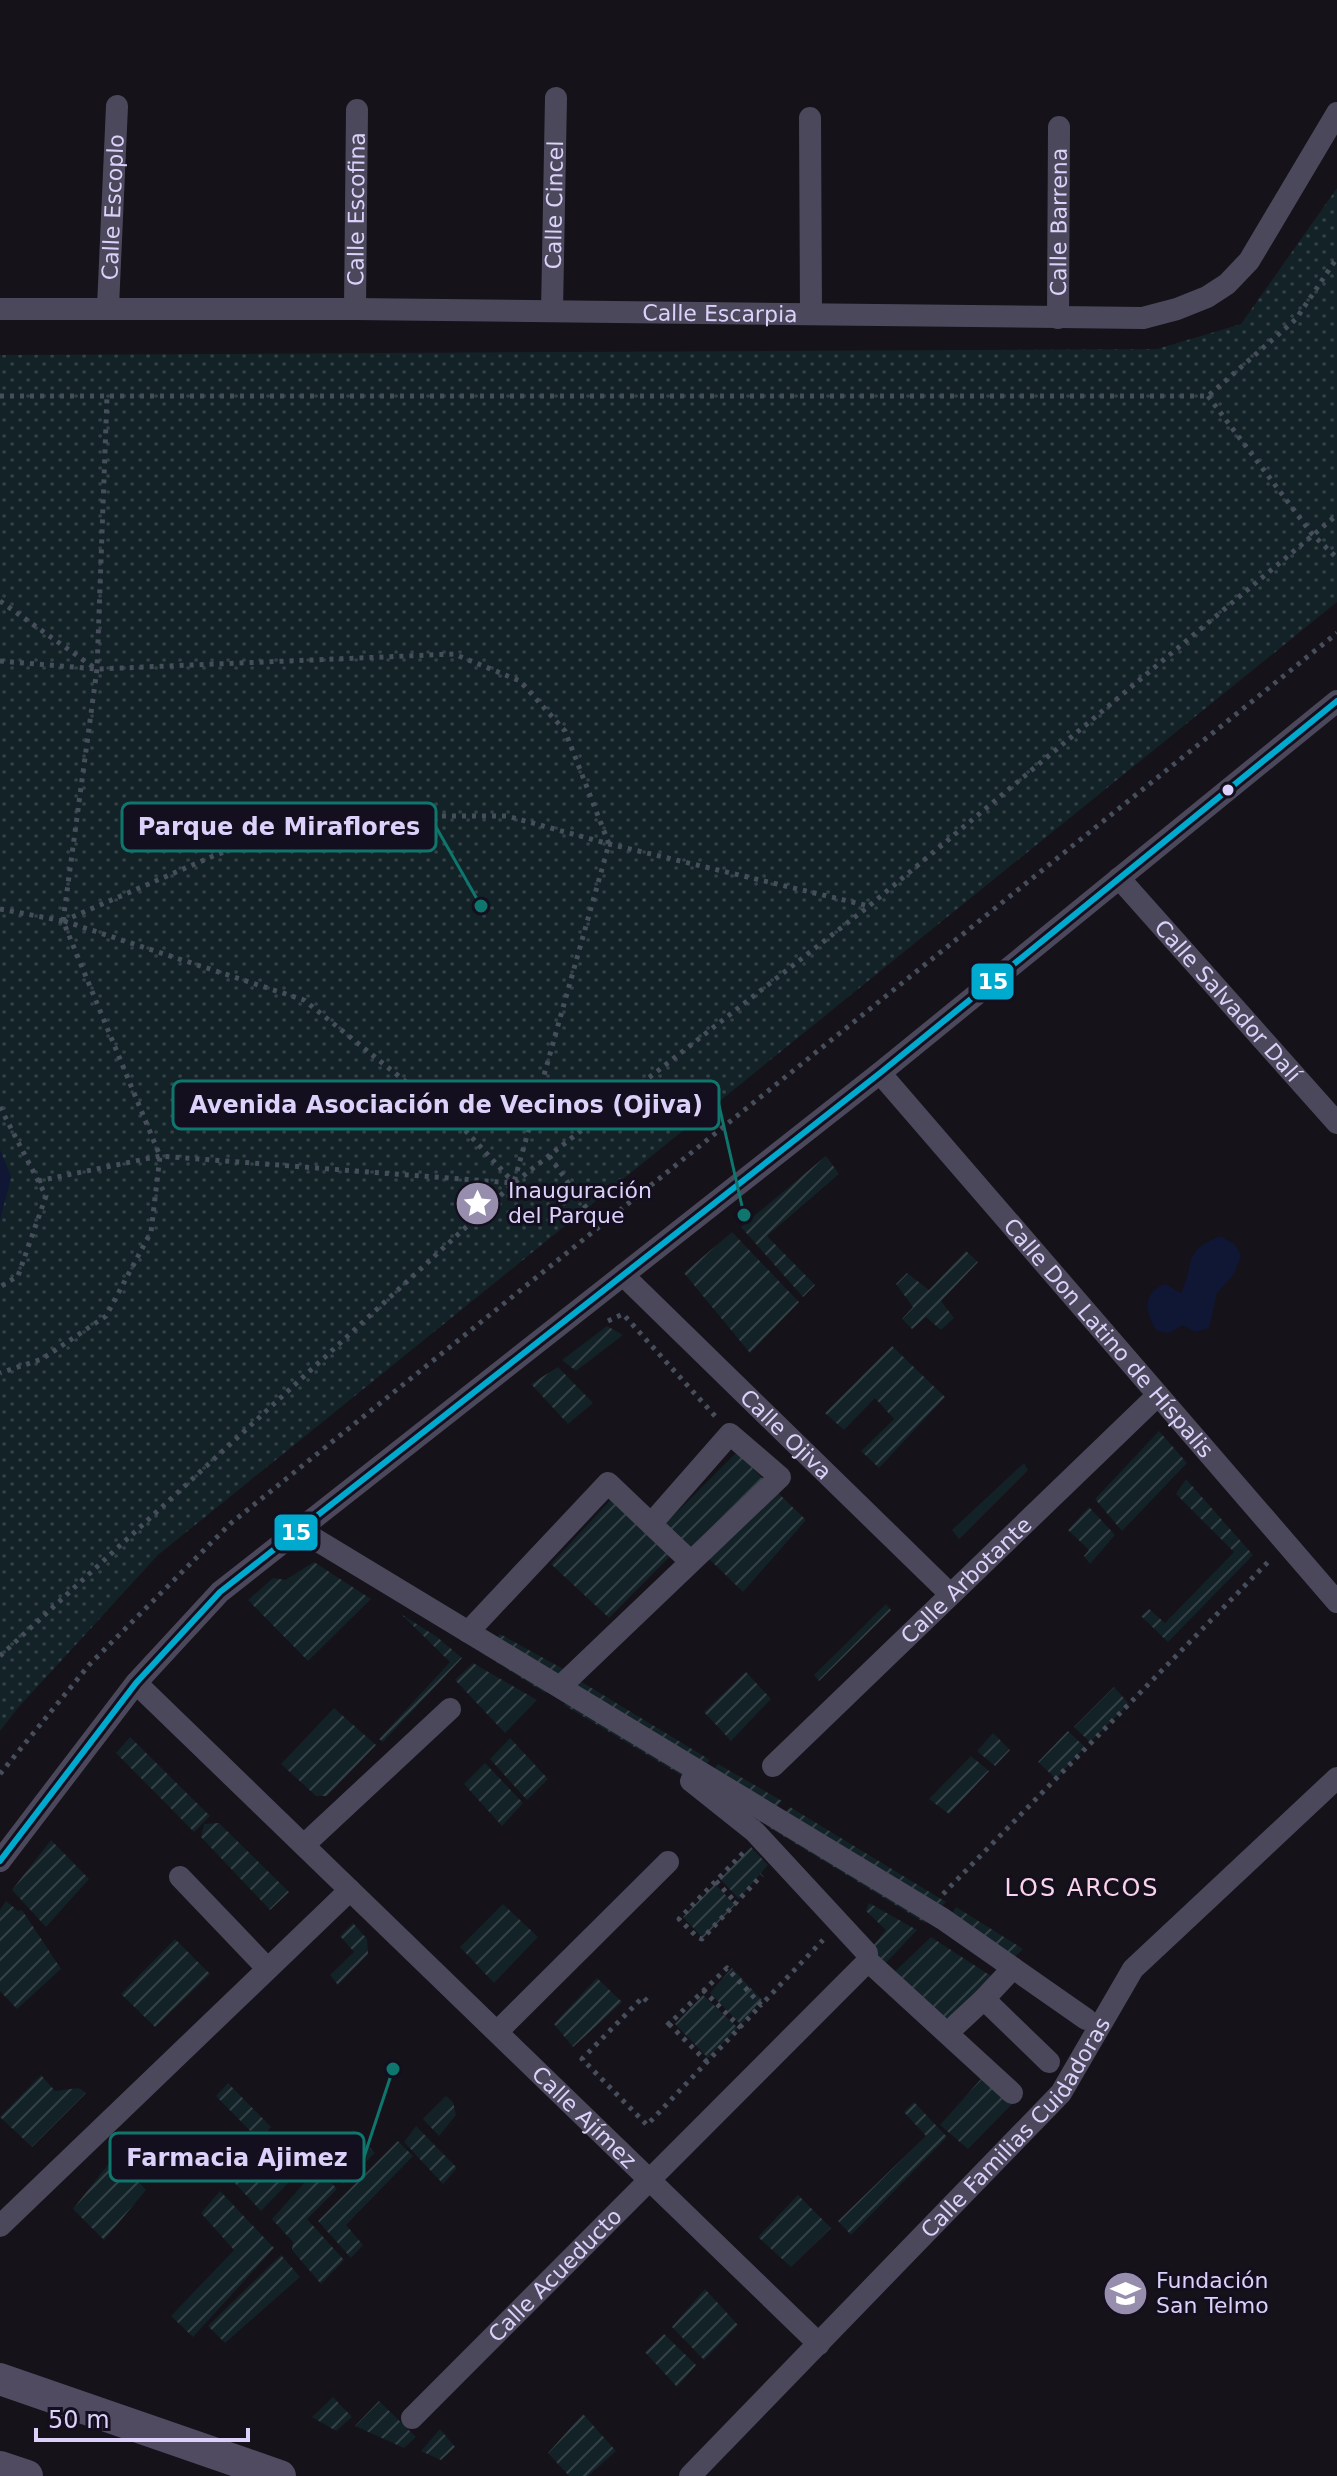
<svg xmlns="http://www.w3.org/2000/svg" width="1337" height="2476" font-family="'DejaVu Sans',sans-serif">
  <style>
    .park { fill: url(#park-dots) }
    .garden { fill: url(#garden-furrows) }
    .water { fill: #0f1735 }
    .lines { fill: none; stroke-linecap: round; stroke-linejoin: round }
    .path { stroke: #474e5b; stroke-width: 5; stroke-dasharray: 4 6; stroke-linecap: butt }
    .street { stroke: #4b485b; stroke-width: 22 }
    .secondary { stroke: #504b61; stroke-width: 32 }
    .bus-1-casing { stroke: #140f1e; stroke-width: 12 }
    .bus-1 { stroke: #00a9ce; stroke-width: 6 }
    .bus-dot { fill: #dcd1fa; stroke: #140f1e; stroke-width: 3 }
    .labels { text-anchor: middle; stroke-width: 6; stroke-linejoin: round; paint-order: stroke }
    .street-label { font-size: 22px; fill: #dcd1fa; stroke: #140f1e }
    .poi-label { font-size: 22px; fill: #dcd1fa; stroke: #140f1e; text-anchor: start }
    .neighbourhood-label { font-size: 24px; letter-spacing: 2px; fill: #fad3e6; stroke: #140f1e }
    .leader { fill: none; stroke: #0f766e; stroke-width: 3 }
    .callout-dot { fill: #0f766e; stroke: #140f1e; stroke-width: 3 }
    .callout { fill: #140f1e; stroke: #0f766e; stroke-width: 3 }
    .callout-label { font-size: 24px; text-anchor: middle; font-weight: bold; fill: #dcd1fa }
    .line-badge { stroke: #140f1e; stroke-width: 3 }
    .badge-label { font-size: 22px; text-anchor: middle; font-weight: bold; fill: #fff }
  </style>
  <defs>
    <pattern id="park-dots" width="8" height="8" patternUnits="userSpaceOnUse" patternTransform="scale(2)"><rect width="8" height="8" fill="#122226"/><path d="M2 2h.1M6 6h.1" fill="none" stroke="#344146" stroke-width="1.8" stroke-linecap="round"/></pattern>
    <pattern id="garden-furrows" width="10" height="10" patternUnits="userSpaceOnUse" patternTransform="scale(2)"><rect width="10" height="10" fill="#122226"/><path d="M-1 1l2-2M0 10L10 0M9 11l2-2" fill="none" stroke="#344146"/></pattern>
  </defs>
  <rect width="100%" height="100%" fill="#15121a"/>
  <!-- park -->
  <g class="park">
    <polygon points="1337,188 1337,602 158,1555 17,1709 0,1731 0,355 1157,349 1241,324"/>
    <polygon points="353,2130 375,2153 343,2184 329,2170"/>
  </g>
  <!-- garden -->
  <g class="garden">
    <polygon points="826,1156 839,1174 767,1236 815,1285 803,1297 741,1227"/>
    <polygon points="732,1232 799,1302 750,1353 684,1273"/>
    <polygon points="966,1251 978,1262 941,1301 954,1318 941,1330 926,1317 912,1329 902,1319 913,1307 896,1284 907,1273 929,1290"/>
    <polygon points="607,1326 623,1335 576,1371 562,1360"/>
    <polygon points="892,1346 945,1397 879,1468 861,1451 894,1419 875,1398 844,1430 825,1413"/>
    <polygon points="558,1367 593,1403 568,1424 531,1384"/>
    <polygon points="1159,1431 1187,1463 1122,1531 1095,1499"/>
    <polygon points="737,1452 766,1482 696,1554 664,1525"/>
    <polygon points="1024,1463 1028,1470 959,1539 952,1530"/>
    <polygon points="1186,1479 1253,1555 1168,1642 1141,1616 1149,1609 1165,1623 1234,1552 1176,1494"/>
    <polygon points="774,1489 806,1520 743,1592 707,1557"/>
    <polygon points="618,1492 677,1549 609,1618 551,1564"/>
    <polygon points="1089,1507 1115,1535 1090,1564 1084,1556 1089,1550 1068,1530"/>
    <polygon points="314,1562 371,1599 308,1661 248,1600 273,1578 285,1580"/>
    <polygon points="886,1604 891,1610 819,1681 814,1675"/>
    <polygon points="401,1614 437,1637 462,1658 383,1742 379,1739 450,1662"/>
    <polygon points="500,1634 565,1670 545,1693 482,1653"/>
    <polygon points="473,1663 537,1700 505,1733 455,1680"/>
    <polygon points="746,1672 771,1699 731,1741 704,1712"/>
    <polygon points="580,1681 710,1760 691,1781 564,1705"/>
    <polygon points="1114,1687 1129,1704 1090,1742 1074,1727"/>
    <polygon points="334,1708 376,1745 327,1796 316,1796 281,1764"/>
    <polygon points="1068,1731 1085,1747 1056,1779 1038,1762"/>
    <polygon points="993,1733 1010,1750 995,1766 977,1751"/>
    <polygon points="130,1737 210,1816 194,1832 116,1753"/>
    <polygon points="510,1738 548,1779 527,1800 490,1759"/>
    <polygon points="971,1756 989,1771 949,1814 929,1799"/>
    <polygon points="485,1763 523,1803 502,1826 464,1784"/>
    <polygon points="718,1764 782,1801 760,1824 700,1785"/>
    <polygon points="790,1807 946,1902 925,1923 770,1828"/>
    <polygon points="219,1823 289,1892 270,1910 201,1837 204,1824"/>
    <polygon points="51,1840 89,1879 46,1927 12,1890"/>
    <polygon points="751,1847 768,1865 739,1899 720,1879"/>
    <polygon points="715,1884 735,1905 703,1938 683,1917"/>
    <polygon points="6,1901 18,1911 22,1910 61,1969 17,2009 0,1991 0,1910"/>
    <polygon points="869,1903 917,1930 883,1966 867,1953 886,1930 866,1911"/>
    <polygon points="503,1904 538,1937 494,1983 460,1947"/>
    <polygon points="956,1907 1023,1949 1003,1969 952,1913"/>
    <polygon points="353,1923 367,1939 368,1954 338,1985 330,1975 354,1952 340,1936"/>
    <polygon points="931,1937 994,1978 944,2031 887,1979"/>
    <polygon points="175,1939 210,1974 155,2027 121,1994"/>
    <polygon points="732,1968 762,2000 741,2025 710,1993"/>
    <polygon points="597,1978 622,2002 573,2047 554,2024"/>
    <polygon points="703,1995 738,2028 708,2058 675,2024"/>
    <polygon points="989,2070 1018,2098 968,2149 940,2125"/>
    <polygon points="41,2075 55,2091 79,2088 86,2093 32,2147 0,2117"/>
    <polygon points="228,2083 271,2127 259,2140 216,2096"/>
    <polygon points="446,2096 453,2102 456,2115 439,2136 423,2119"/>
    <polygon points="914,2102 947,2137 851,2235 838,2221 926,2136 904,2112"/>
    <polygon points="416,2126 457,2168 443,2184 404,2142"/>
    <polygon points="278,2133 292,2145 288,2165 294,2177 261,2211 231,2179"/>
    <polygon points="398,2141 413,2156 346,2225 363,2245 351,2258 318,2221"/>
    <polygon points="115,2156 146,2190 104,2240 73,2209"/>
    <polygon points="325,2176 337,2189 307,2219 344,2260 321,2284 292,2250 293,2242 272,2219 306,2181 317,2181"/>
    <polygon points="220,2191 274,2248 193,2337 171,2316 234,2250 201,2213"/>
    <polygon points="798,2195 831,2228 791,2267 758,2237"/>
    <polygon points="281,2255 300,2277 225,2343 208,2326"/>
    <polygon points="705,2289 738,2325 704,2360 672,2327"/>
    <polygon points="664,2334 696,2365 677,2387 645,2352"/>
    <polygon points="333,2397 352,2417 336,2431 312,2417"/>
    <polygon points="379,2401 416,2437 404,2448 355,2426"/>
    <polygon points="583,2414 616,2451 588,2476 569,2476 548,2453"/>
    <polygon points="440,2429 455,2447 441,2460 421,2451"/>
  </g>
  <!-- water -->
  <g class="water">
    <polygon points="0,1150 11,1177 0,1220"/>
    <path d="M1220,1236L1235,1244L1241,1256L1234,1274L1217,1293L1209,1328L1195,1332L1183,1325L1169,1333L1157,1331C1145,1314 1142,1292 1165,1284L1181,1293C1196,1263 1180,1253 1220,1236Z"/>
  </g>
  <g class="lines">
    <!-- path -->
    <g class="path">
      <polyline points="0,396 1208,396 1296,319 1337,258"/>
      <polyline points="1208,396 1312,534 1337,558"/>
      <polyline points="0,601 96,669"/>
      <polyline points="0,661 97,669 454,654 520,681 565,731 609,844 514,1182"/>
      <polyline points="0,909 63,921 160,1156 151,1232 106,1316 42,1359 0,1373"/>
      <polyline points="63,921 211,857 316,816 507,816 609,844 869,906"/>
      <polyline points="63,921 97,669 107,397"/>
      <polyline points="64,921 304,1000 462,1127 514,1183"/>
      <polyline points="0,1107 46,1196 18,1276 0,1287"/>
      <polyline points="549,1156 600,1227"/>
      <polyline points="38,1181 160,1156 513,1183"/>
      <polyline points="608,1321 623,1314 715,1416"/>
      <polyline points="0,1656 514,1183 869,906 1337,515"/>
      <polyline points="0,1774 89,1665 230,1524 1337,633"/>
      <polyline points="743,1853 679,1919 697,1937 702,1939 762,1875"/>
      <polyline points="716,1881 737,1904"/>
      <polyline points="943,1894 1269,1561"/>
      <polyline points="703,1990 741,2028"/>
      <polyline points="647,2001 643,1997 582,2059 647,2125 761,2005"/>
      <polyline points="667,2022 669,2024 727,1968 761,2005 823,1940"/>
      <polyline points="669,2024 707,2062"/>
    </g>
    <!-- street -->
    <g class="street">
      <polyline points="810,118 811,314"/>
      <path id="s1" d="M108,307L117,106"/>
      <path id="s2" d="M0,309H355L1143,318L1177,309L1207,297L1227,284L1249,261L1337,113"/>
      <path id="s3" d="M355,309L357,110"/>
      <path id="s4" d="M552,311L556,98"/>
      <path id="s5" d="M1058,318L1059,127"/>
      <path id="s6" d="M1119,878L1337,1123"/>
      <path id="s7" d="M880,1073L1337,1602"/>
      <path id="s8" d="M623,1275L950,1594"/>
      <polyline points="300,1530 943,1919 1086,2019"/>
      <polyline points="468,1632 608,1483 651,1524"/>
      <path id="s9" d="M136,1683L819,2344"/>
      <polyline points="560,1687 780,1477 730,1434 651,1524 691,1562"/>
      <path id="s10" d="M773,1766L1158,1395"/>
      <polyline points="694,1778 691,1781 755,1832 867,1953"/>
      <polyline points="304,1845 450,1709"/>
      <polyline points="0,1861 136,1683 220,1592 880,1073 1337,701"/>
      <polyline points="180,1877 267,1968"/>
      <polyline points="1013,1968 984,1999 1049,2062"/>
      <polyline points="956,2025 984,1999"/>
      <polyline points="497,2032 668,1862"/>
      <polyline points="0,2226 350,1890"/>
      <path id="s11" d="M412,2418L868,1961L1012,2093"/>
      <path id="s12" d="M690,2476L1061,2093L1133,1969L1337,1778"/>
    </g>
    <!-- secondary -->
    <g class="secondary">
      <polyline points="0,2379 280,2476"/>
      <polyline points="0,2467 27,2476"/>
    </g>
    <defs>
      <polyline id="bus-1" points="0,1861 136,1683 220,1592 880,1073 1337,701"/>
    </defs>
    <!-- bus-1 casing -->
    <use href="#bus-1" class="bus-1-casing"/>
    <!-- bus-1 -->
    <use href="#bus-1" class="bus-1"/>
  </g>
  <!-- icons -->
  <defs>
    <symbol id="sight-disc" viewBox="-11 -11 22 22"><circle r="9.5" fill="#968eac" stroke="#140f1e"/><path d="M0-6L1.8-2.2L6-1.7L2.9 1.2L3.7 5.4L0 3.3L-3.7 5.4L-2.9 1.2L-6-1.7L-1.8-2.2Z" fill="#fff"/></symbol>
    <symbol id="university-disc" viewBox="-11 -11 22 22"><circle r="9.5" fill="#968eac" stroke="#140f1e"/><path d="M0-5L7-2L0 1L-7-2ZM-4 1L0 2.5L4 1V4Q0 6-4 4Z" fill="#fff"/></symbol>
  </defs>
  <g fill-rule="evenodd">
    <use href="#sight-disc" x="452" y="1178" width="51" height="51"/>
    <use href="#university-disc" x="1100" y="2268" width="51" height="51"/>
  </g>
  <!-- markers -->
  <circle class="bus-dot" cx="1228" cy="790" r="7"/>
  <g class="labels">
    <!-- street labels -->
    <g class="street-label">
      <text dy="8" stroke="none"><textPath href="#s4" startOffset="106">Calle Cincel</textPath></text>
      <text dy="8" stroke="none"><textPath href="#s1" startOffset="100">Calle Escoplo</textPath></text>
      <text dy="8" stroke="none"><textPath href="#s3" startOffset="100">Calle Escofina</textPath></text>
      <text dy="8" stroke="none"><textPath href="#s5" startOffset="96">Calle Barrena</textPath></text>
      <text dy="8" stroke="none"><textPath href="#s2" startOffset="720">Calle Escarpia</textPath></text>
      <text dy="8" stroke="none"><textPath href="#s6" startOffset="164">Calle Salvador Dalí</textPath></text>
      <text dy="8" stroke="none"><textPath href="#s7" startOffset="350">Calle Don Latino de Híspalis</textPath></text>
      <text dy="8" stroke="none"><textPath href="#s8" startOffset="228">Calle Ojiva</textPath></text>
      <text dy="8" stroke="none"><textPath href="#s10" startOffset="268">Calle Arbotante</textPath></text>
      <text dy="8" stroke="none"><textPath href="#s9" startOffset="624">Calle Ajímez</textPath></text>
      <text dy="8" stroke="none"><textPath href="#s12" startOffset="478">Calle Familias Cuidadoras</textPath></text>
      <text dy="8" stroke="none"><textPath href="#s11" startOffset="202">Calle Acueducto</textPath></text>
    </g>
    <!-- poi labels -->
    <g class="poi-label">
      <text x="508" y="1198">Inauguración<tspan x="508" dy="25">del Parque</tspan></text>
      <text x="1156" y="2288">Fundación<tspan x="1156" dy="25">San Telmo</tspan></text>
    </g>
    <!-- neighbourhood labels -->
    <g class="neighbourhood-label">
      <text x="1082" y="1896">LOS ARCOS</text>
    </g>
  </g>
  <!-- callouts -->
  <path class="leader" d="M481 906L436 827M744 1215L719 1105M393 2069L364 2157"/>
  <g class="callout-dot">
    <circle cx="481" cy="906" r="8"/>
    <circle cx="744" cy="1215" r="8"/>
    <circle cx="393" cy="2069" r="8"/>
  </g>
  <g class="callout">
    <rect x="122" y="803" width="314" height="48" rx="8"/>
    <rect x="173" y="1081" width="546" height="48" rx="8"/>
    <rect x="110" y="2133" width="254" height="48" rx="8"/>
  </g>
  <g class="callout-label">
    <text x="279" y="835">Parque de Miraflores</text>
    <text x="446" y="1113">Avenida Asociación de Vecinos (Ojiva)</text>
    <text x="237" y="2166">Farmacia Ajimez</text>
  </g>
  <g class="line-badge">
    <rect x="970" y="962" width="45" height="39" rx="8" fill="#00a9ce"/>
    <rect x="273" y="1513" width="46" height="39" rx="8" fill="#00a9ce"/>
  </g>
  <g class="badge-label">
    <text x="993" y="989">15</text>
    <text x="296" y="1540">15</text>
  </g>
  <!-- scale -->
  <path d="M36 2428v12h212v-12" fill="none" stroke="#dcd1fa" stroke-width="4"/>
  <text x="48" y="2428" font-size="24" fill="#dcd1fa" stroke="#140f1e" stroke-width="6" paint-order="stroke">50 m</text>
</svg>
